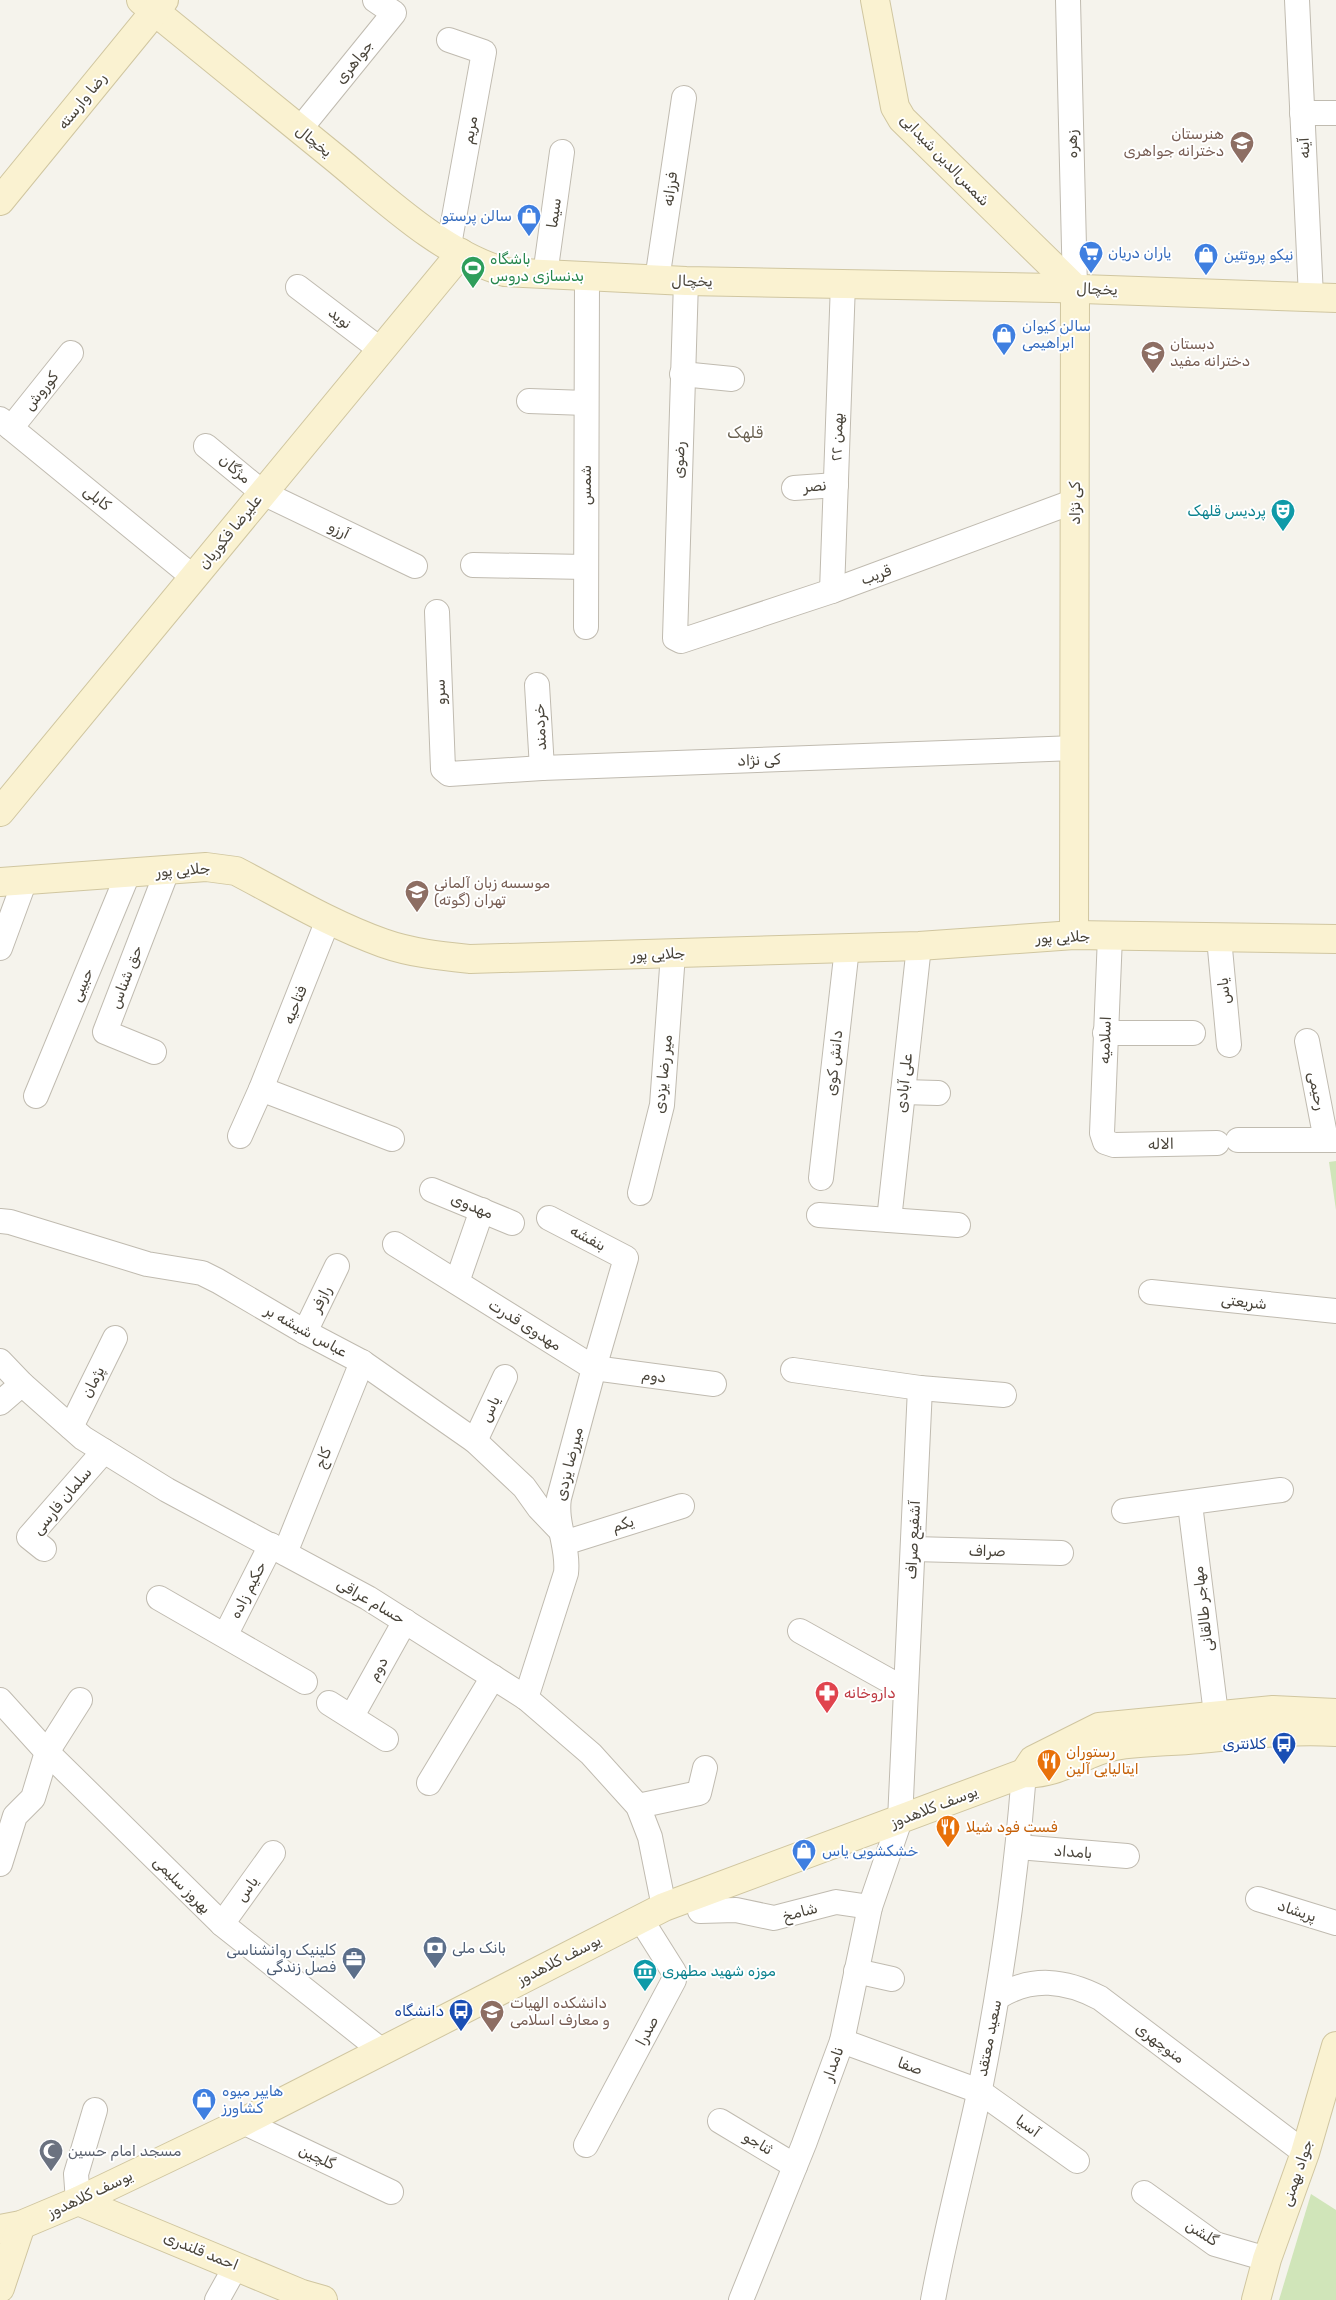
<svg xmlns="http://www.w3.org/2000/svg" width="1336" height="2300" font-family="Rubik,'Noto Naskh Arabic',sans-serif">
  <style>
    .green { fill: #d0e5b9 }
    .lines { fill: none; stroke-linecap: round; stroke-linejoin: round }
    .street-casing { stroke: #c0bbb0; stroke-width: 26 }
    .secondary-casing { stroke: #d0c6a0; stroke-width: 30 }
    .street { stroke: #fff; stroke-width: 24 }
    .secondary { stroke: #faf2d1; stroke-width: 28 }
    .labels { text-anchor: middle; stroke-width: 4; stroke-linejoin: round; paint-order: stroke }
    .street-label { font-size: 15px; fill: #49443a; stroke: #fff }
    .education-label { font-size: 15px; fill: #785e54; stroke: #fff; text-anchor: start }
    .shop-label { font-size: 15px; fill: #366cbe; stroke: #fff; text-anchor: start }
    .leisure-label { font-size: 15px; fill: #27864d; stroke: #fff; text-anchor: start }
    .culture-label { font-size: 15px; fill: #0d838f; stroke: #fff; text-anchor: end }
    .health-label { font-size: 15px; fill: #be3a42; stroke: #fff; text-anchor: start }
    .transit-label { font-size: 15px; fill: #164399; stroke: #fff; text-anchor: end }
    .food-label { font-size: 15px; fill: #c56008; stroke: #fff; text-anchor: start }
    .service-label { font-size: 15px; fill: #4e5e75; stroke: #fff; text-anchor: start }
    .worship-label { font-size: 15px; fill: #5b616d; stroke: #fff; text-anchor: start }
    .neighbourhood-label { font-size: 16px; fill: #6b6252; stroke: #fff }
  </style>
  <rect width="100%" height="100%" fill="#f5f3ec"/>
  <!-- green -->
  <g class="green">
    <polygon points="1336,1161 1336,1210 1329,1162"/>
    <polygon points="1311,2194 1336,2210 1336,2300 1279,2300"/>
  </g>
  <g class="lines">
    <defs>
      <g id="street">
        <polyline points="1068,0 1075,288"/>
        <polyline points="1297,0 1311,297"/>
        <polyline points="1302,113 1336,113"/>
        <polyline points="300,129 394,13 375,0"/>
        <polyline points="449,245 484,52 449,40"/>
        <polyline points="545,275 562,152"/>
        <polyline points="657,280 684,98"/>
        <polyline points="686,281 675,638 681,641 832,591 1075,501"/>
        <polyline points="298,287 381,350"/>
        <polyline points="682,374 732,379"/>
        <polyline points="529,401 586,403"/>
        <polyline points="0,419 193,577"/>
        <polyline points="11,428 71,353"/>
        <polyline points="206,446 263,493 415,566"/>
        <polyline points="794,488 836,485"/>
        <polyline points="473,565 586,567"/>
        <polyline points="832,591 843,283"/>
        <polyline points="437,612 443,769 449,774 542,768 1075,748"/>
        <polyline points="586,627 587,277"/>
        <polyline points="537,685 542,768"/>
        <polyline points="1110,936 1102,1133 1105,1142 1114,1145 1217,1143"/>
        <polyline points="1219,938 1229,1045"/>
        <polyline points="0,948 25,880"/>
        <polyline points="1105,1033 1193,1033"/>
        <polyline points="1307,1041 1326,1140"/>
        <polyline points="154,1052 105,1032 167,871"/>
        <polyline points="261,1089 328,920"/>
        <polyline points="903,1092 938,1093"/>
        <polyline points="36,1096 128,874"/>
        <polyline points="240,1136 261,1089 392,1139"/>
        <polyline points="1238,1140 1336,1140"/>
        <polyline points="821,1178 847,948"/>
        <polyline points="432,1190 512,1223"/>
        <polyline points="640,1193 662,1105 673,954"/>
        <polyline points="819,1215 958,1225"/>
        <polyline points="889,1220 919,946"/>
        <polyline points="0,1221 10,1222 147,1264 202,1273 218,1281 305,1332 362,1362 475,1441 524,1487 539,1508 561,1531"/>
        <polyline points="395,1244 594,1368 714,1384"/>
        <polyline points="457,1282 482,1210"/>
        <polyline points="1151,1292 1336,1311"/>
        <polyline points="305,1332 337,1266"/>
        <polyline points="0,1361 22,1384 83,1438 167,1490 368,1598 526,1698 591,1754 638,1806 650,1837 664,1907"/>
        <polyline points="793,1370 920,1388 1004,1395"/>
        <polyline points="0,1403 22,1384"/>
        <polyline points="71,1427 115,1338"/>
        <polyline points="475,1441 505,1377"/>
        <polyline points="1190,1504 1216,1714 1220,1733"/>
        <polyline points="1124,1511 1281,1490"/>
        <polyline points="564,1543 682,1506"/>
        <polyline points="44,1549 29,1537 104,1451"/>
        <polyline points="913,1549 1061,1553"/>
        <polyline points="285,1553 362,1362"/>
        <polyline points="159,1598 305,1682"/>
        <polyline points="800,1631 906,1690"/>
        <polyline points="226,1634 271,1545"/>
        <path d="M526,1698L566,1573C569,1547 555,1524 559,1498L594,1368L626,1258L549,1218"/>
        <polyline points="0,1700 47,1752 222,1924 382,2051"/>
        <polyline points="329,1703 386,1739"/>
        <polyline points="352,1716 405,1621"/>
        <polyline points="429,1783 493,1677"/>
        <polyline points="638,1806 699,1793 705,1768"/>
        <polyline points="1018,1847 1127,1856"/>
        <polyline points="0,1864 15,1816 33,1798 47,1752 80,1700"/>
        <polyline points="1258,1899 1336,1923"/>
        <polyline points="700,1911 736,1910 774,1918 836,1902 870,1907"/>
        <polyline points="222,1924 273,1853"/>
        <polyline points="856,1971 892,1979"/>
        <path d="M998,1997C1032,1976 1065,1980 1100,1998L1305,2153"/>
        <polyline points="842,2041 979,2091 1077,2161"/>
        <polyline points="720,2121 795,2166"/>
        <polyline points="243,2122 391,2192"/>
        <polyline points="586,2145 674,1980 674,1972 640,1918"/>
        <polyline points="1144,2193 1215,2244 1267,2259"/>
        <polyline points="78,2201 76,2174 95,2110"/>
        <polyline points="217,2300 236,2266"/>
        <polyline points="741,2300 804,2144 842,2041 870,1907 900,1820 920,1388"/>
        <path d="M933,2300C946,2229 965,2159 980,2089C1001,1984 1016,1879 1024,1773"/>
      </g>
      <g id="secondary">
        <path d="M141,0C206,53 271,106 335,158C385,199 442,254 505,272L686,281L1054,288L1336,298"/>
        <polyline points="875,0 895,107 902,119 1075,288"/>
        <polyline points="0,201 164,0"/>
        <polyline points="0,812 461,253"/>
        <path d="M0,882L206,867L236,871C284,896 332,925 383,943C411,953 441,956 470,959L919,946L1074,935L1336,939"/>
        <polyline points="1074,935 1075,288"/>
        <polyline points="1027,1769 1033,1760 1099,1727 1273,1710 1336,1713"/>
        <polyline points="78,2201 302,2294 323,2300"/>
        <path d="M0,2229L21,2225L78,2201L243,2122L664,1907L1024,1773C1058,1776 1083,1752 1115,1746C1142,1741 1171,1742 1199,1739C1245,1735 1290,1729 1336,1732"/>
        <polyline points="0,2288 21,2225"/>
        <polyline points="1256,2300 1267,2259 1305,2153 1336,2046"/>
      </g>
    </defs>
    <!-- street casing -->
    <use href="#street" class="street-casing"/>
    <!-- secondary casing -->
    <use href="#secondary" class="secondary-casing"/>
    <!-- street -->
    <use href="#street" class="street"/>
    <!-- secondary -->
    <use href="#secondary" class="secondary"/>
  </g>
  <!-- icons -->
  <defs>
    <symbol id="school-pin" viewBox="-11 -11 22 30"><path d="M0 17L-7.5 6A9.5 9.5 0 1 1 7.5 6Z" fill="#8d6e63" stroke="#fff"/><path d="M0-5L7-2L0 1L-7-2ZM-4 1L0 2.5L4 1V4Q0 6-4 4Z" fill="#fff"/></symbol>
    <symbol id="shop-pin" viewBox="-11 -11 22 30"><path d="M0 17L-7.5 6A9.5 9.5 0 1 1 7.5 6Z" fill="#3f7fe0" stroke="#fff"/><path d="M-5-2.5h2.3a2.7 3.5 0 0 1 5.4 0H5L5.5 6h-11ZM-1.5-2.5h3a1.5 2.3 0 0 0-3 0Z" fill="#fff"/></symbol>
    <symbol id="supermarket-pin" viewBox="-11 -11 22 30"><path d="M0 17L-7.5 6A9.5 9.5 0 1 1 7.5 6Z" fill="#3f7fe0" stroke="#fff"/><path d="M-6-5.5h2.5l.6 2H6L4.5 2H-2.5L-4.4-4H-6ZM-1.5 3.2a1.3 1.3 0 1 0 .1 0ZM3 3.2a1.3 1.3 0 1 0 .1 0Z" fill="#fff"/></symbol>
    <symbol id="stadium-pin" viewBox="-11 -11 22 30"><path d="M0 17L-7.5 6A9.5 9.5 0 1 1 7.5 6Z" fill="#2e9e5b" stroke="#fff"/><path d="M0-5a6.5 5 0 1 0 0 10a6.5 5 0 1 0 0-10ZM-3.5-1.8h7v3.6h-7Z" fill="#fff"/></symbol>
    <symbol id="theatre-pin" viewBox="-11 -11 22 30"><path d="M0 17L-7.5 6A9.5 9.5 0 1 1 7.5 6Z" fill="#0f9aa8" stroke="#fff"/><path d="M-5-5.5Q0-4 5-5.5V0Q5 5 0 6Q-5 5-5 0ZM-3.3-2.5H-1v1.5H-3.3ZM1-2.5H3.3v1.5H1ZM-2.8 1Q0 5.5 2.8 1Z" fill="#fff"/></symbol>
    <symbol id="pharmacy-pin" viewBox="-11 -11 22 30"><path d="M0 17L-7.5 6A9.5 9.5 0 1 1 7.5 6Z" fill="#e0444e" stroke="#fff"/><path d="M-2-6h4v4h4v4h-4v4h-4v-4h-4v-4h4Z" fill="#fff"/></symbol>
    <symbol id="bus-pin" viewBox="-11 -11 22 30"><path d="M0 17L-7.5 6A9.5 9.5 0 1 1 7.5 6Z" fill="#1a4fb4" stroke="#fff"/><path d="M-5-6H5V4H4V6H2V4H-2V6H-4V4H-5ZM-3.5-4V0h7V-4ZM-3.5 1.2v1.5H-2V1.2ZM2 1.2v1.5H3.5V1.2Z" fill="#fff"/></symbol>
    <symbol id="restaurant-pin" viewBox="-11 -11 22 30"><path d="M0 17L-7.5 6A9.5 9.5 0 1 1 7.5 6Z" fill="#e8710a" stroke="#fff"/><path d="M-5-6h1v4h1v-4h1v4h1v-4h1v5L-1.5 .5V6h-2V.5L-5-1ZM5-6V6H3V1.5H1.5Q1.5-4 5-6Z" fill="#fff"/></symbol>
    <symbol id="bank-pin" viewBox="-11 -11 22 30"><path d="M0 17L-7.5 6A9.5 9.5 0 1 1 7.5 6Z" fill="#5c6f8a" stroke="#fff"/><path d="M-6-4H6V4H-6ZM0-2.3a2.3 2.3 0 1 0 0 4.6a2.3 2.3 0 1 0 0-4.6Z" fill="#fff"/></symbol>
    <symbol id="office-pin" viewBox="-11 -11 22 30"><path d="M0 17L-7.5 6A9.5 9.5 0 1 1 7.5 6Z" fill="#5c6f8a" stroke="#fff"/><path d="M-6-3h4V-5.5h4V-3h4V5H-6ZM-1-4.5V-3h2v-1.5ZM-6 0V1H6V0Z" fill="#fff"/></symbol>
    <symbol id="museum-pin" viewBox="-11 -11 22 30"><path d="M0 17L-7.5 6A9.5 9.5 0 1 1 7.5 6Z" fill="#0f9aa8" stroke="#fff"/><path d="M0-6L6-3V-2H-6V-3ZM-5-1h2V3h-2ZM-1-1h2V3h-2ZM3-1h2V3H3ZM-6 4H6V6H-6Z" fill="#fff"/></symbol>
    <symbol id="university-pin" viewBox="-11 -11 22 30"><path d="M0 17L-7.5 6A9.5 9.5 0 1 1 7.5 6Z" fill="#8d6e63" stroke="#fff"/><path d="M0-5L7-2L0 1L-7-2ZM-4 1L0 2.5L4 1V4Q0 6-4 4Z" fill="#fff"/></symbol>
    <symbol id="mosque-pin" viewBox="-11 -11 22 30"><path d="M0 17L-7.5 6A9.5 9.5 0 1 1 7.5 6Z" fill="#6b7280" stroke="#fff"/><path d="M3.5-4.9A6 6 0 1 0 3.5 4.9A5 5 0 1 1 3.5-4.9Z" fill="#fff"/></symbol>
  </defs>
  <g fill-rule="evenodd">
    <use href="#school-pin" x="1228" y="129" width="28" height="38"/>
    <use href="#shop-pin" x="515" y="202" width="28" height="38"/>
    <use href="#supermarket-pin" x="1077" y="239" width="28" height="38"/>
    <use href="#shop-pin" x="1192" y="241" width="28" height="38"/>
    <use href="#stadium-pin" x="459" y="254" width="28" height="38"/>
    <use href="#shop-pin" x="990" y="321" width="28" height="38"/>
    <use href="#school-pin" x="1139" y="339" width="28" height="38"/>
    <use href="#theatre-pin" x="1269" y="497" width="28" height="38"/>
    <use href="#school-pin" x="403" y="878" width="28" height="38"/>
    <use href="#pharmacy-pin" x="813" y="1679" width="28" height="38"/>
    <use href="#bus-pin" x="1270" y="1730" width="28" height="38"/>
    <use href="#restaurant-pin" x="1035" y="1747" width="28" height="38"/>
    <use href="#restaurant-pin" x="934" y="1813" width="28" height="38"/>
    <use href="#shop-pin" x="790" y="1837" width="28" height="38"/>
    <use href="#bank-pin" x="421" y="1934" width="28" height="38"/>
    <use href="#office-pin" x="340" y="1945" width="28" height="38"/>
    <use href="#museum-pin" x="631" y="1957" width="28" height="38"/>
    <use href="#bus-pin" x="447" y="1997" width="28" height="38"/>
    <use href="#university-pin" x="478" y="1998" width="28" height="38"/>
    <use href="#shop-pin" x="190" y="2086" width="28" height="38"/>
    <use href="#mosque-pin" x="37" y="2137" width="28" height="38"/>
  </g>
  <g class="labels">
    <!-- street labels -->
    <g class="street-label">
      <text transform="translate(354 62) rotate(-51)" y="5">جواهری</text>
      <text transform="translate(82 101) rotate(-51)" y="5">رضا وارسته</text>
      <text transform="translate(470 130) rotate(-80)" y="5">مریم</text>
      <text transform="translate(314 141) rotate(39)" y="5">یخچال</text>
      <text transform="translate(1072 144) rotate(-91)" y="5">زهره</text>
      <text transform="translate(1304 148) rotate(-93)" y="5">آینه</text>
      <text transform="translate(945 160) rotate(46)" y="5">شمس‌الدین شیدایی</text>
      <text transform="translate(670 189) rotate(-82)" y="5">فرزانه</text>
      <text transform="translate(554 213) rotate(-82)" y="5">سیما</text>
      <text transform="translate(692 281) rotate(1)" y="5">یخچال</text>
      <text transform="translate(1097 289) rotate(2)" y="5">یخچال</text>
      <text transform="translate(340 318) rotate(38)" y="5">نوید</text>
      <text transform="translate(41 391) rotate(-51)" y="5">کوروش</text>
      <text transform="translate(837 437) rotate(-88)" y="5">۲۲ بهمن</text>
      <text transform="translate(679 460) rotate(-88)" y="5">رضوی</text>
      <text transform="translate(235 469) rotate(40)" y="5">مژگان</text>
      <text transform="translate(586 485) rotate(-90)" y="5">شمس</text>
      <text transform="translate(815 486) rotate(-5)" y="5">نصر</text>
      <text transform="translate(97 498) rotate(39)" y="5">کابلی</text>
      <text transform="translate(1075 503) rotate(-90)" y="5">کی نژاد</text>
      <text transform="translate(339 530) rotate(26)" y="5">آرزو</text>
      <text transform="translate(230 532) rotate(-51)" y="5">علیرضا فکوریان</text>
      <text transform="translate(876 575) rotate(-20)" y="5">قریب</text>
      <text transform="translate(440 692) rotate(-92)" y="5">سرو</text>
      <text transform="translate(540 727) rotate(-93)" y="5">خردمند</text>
      <text transform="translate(759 760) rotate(-2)" y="5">کی نژاد</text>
      <text transform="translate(183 870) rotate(-4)" y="5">جلایی پور</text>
      <text transform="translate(1063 937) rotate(-2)" y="5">جلایی پور</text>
      <text transform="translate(658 954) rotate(-2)" y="5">جلایی پور</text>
      <text transform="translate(126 977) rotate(-69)" y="5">حق شناس</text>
      <text transform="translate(82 985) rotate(-67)" y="5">حبیبی</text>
      <text transform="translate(1224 991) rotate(-96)" y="5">یاس</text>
      <text transform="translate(295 1005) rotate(-68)" y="5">فتاحیه</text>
      <text transform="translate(1105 1040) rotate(-88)" y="5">اسلامیه</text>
      <text transform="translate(834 1063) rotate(-84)" y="5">دانش کوی</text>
      <text transform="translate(663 1074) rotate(-84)" y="5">میر رضا یزدی</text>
      <text transform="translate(904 1083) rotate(-84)" y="5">علی آبادی</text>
      <text transform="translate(1317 1091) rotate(79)" y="5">رحیمی</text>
      <text transform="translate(1161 1144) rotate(-1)" y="5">الاله</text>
      <text transform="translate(472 1206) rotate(22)" y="5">مهدوی</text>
      <text transform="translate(588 1238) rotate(28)" y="5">بنفشه</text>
      <text transform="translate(321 1299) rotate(-63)" y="5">رازفر</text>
      <text transform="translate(1244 1302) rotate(6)" y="5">شریعتی</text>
      <text transform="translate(525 1325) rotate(32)" y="5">مهدوی قدرت</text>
      <text transform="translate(306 1331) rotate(29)" y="5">عباس شیشه بر</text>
      <text transform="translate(654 1376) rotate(8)" y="5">دوم</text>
      <text transform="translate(93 1382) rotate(-63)" y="5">پژمان</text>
      <text transform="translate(490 1409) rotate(-65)" y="5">یاس</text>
      <text transform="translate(323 1458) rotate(-68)" y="5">کاج</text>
      <text transform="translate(569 1464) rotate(-76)" y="5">میررضا یزدی</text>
      <text transform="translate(62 1501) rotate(-50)" y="5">سلمان فارسی</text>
      <text transform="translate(623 1524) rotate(-17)" y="5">یکم</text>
      <text transform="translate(913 1540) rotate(-87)" y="5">آشفیع صراف</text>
      <text transform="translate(987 1551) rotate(1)" y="5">صراف</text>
      <text transform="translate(248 1590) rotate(-63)" y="5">حکیم زاده</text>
      <text transform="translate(371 1601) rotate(30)" y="5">حسام عراقی</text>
      <text transform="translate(1203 1609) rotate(-97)" y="5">مهاجر طالقانی</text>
      <text transform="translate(378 1669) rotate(-61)" y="5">دوم</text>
      <text transform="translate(934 1807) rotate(-21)" y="5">یوسف کلاهدوز</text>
      <text transform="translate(1073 1852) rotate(4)" y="5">بامداد</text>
      <text transform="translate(182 1885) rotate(45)" y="5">بهروز سلیمی</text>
      <text transform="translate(247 1889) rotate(-54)" y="5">یاس</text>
      <text transform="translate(1297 1911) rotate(18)" y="5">پریشاد</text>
      <text transform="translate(800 1912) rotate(-15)" y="5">شامخ</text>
      <text transform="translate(559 1960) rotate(-27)" y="5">یوسف کلاهدوز</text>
      <text transform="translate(647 2031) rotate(-62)" y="5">صدرا</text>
      <text transform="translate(989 2038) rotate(-79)" y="5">سعید معتقد</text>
      <text transform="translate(1160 2043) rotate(37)" y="5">منوچهری</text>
      <text transform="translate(833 2064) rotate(-70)" y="5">نامدار</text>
      <text transform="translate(910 2066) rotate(20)" y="5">صفا</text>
      <text transform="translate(1028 2126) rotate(36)" y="5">آسیا</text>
      <text transform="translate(758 2143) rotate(31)" y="5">ثناجو</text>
      <text transform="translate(317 2157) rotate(25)" y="5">گلچین</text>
      <text transform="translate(1297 2173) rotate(-71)" y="5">جواد بهمنی</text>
      <text transform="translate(90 2194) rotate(-25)" y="5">یوسف کلاهدوز</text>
      <text transform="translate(1202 2233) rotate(32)" y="5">گلشن</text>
      <text transform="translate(201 2251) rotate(22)" y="5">احمد قلندری</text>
    </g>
    <!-- education labels -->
    <g class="education-label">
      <text x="1224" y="139" text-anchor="end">هنرستان<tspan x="1224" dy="17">دخترانه جواهری</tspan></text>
      <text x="1170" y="349">دبستان<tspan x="1170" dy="17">دخترانه مفید</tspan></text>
      <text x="434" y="888">موسسه زبان آلمانی<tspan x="434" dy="17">تهران (گوته)</tspan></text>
      <text x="510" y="2008">دانشکده الهیات<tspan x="510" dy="17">و معارف اسلامی</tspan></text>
    </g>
    <!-- shop labels -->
    <g class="shop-label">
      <text x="512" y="221" text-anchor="end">سالن پرستو</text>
      <text x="1108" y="258">یاران دریان</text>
      <text x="1224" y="260">نیکو پروتئین</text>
      <text x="1022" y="331">سالن کیوان<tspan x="1022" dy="17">ابراهیمی</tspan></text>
      <text x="822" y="1856">خشکشویی یاس</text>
      <text x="222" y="2096">هایپر میوه<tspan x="222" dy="17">کشاورز</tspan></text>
    </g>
    <!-- leisure labels -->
    <g class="leisure-label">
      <text x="490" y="264">باشگاه<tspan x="490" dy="17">بدنسازی دروس</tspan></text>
    </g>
    <!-- culture labels -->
    <g class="culture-label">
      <text x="1266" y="516">پردیس قلهک</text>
      <text x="662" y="1976" text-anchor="start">موزه شهید مطهری</text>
    </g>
    <!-- health labels -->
    <g class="health-label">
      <text x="844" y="1698">داروخانه</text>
    </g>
    <!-- transit labels -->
    <g class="transit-label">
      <text x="1266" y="1749">کلانتری</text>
      <text x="444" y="2016">دانشگاه</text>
    </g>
    <!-- food labels -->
    <g class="food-label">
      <text x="1066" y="1757">رستوران<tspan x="1066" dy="17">ایتالیایی آلین</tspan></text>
      <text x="966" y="1832">فست فود شیلا</text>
    </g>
    <!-- service labels -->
    <g class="service-label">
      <text x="452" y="1953">بانک ملی</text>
      <text x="336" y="1955" text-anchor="end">کلینیک روانشناسی<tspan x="336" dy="17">فصل زندگی</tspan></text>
    </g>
    <!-- worship labels -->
    <g class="worship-label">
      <text x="68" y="2156">مسجد امام حسین</text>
    </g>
    <!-- neighbourhood labels -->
    <g class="neighbourhood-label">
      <text x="745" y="438">قلهک</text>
    </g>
  </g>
</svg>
